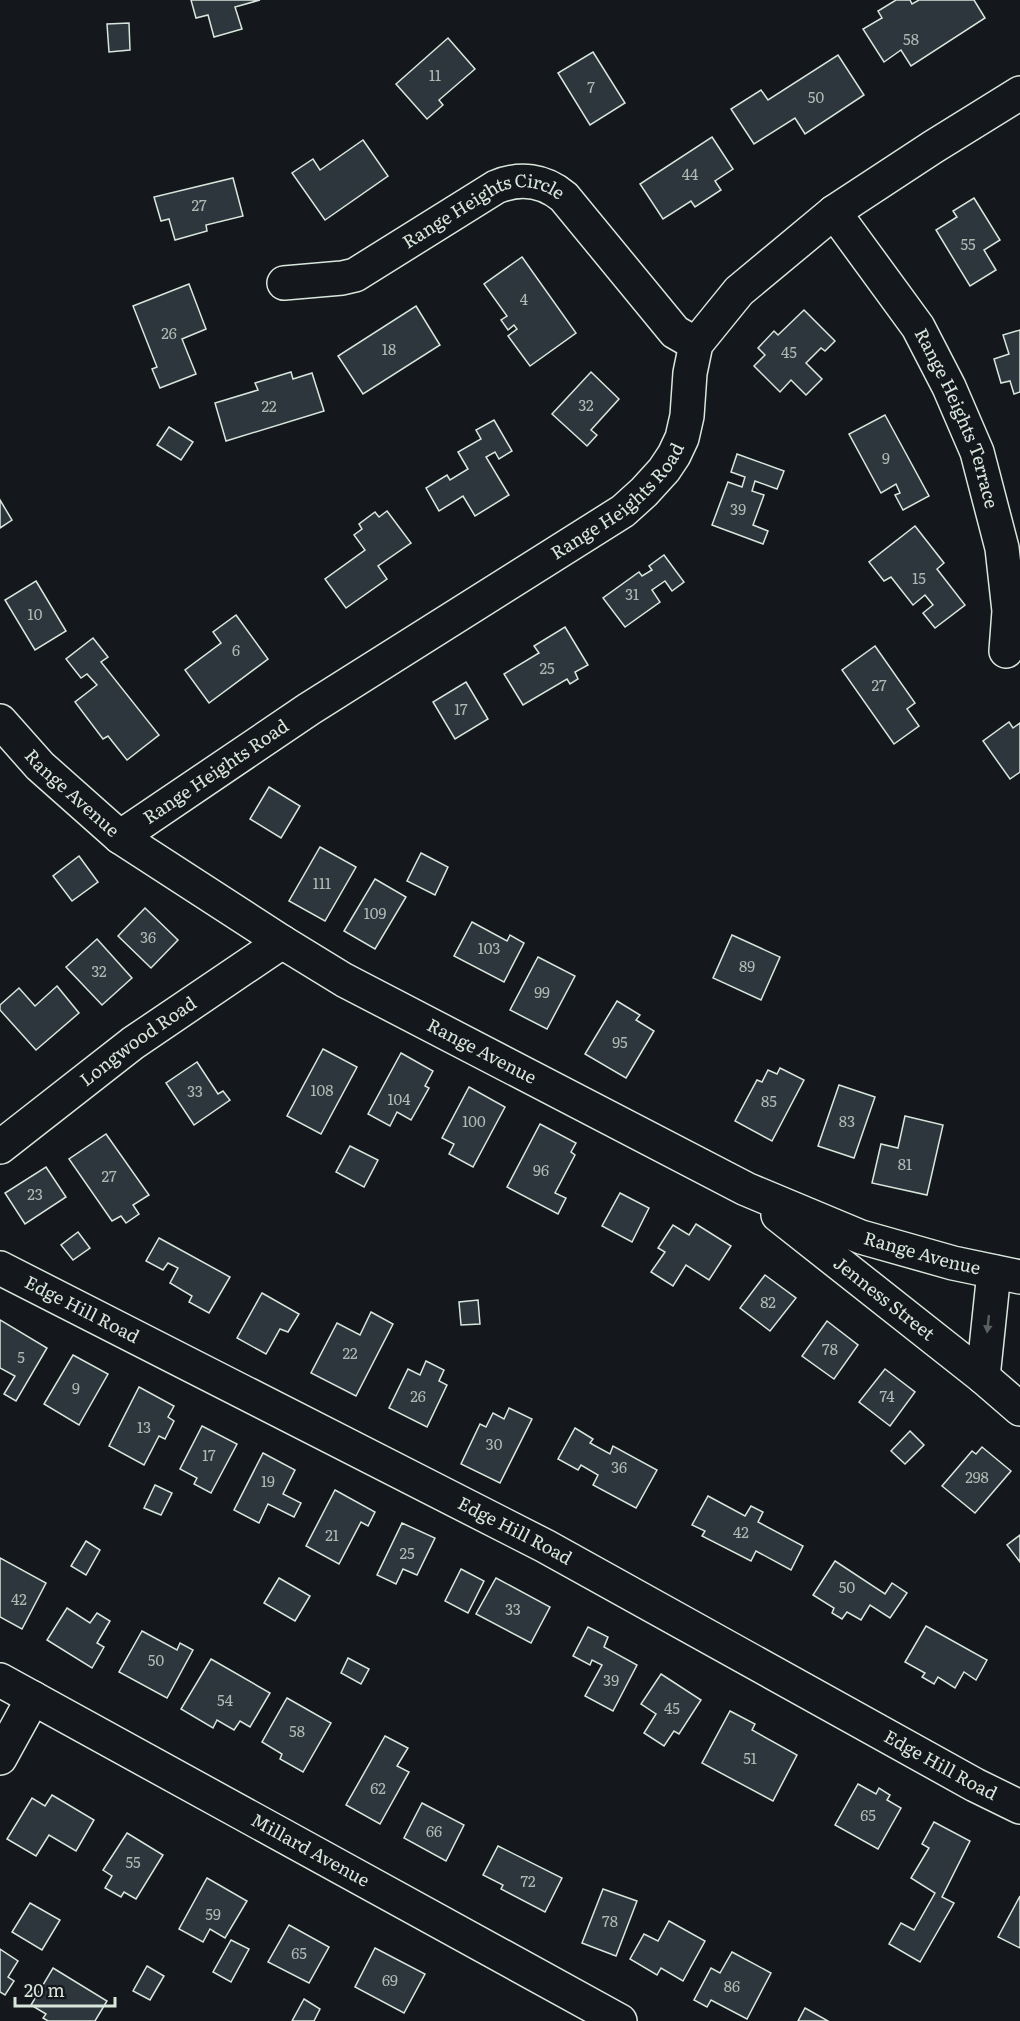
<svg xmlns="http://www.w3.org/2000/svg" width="1020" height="2021" font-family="Literata,serif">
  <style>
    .building { fill: #2c363c; stroke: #d8e6dc; stroke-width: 1.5 }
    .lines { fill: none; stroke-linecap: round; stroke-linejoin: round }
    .minor-casing { stroke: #d8e6dc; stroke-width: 36 }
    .minor { stroke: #14181c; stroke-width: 33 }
    .oneway { fill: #59605f }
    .labels { text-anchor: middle; stroke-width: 4.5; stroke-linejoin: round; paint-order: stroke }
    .number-label { font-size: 15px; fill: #adbab4 }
    .street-label { font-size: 18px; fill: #d8e6dc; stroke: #14181c }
  </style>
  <rect width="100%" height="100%" fill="#14181c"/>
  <!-- building -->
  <g class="building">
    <polygon points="191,0 260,0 235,7 242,29 214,37 208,15 196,18"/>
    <polygon points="896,0 910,0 912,4 919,0 974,0 985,18 911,66 901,50 884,62 863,29 882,18 878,11"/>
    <polygon points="129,23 130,50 109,52 107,24"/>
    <polygon points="448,38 475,69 439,100 443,105 427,119 396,84"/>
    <polygon points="593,52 625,103 590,125 558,73"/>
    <polygon points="838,55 864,95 805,134 795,118 754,144 731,109 761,90 768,100"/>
    <polygon points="712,137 733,169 715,181 721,190 695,207 691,201 663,219 640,184"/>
    <polygon points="363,140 388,176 325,220 292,173 313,159 320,170"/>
    <polygon points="233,178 243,216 206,225 207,231 175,240 169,219 161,221 154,197"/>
    <polygon points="974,198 1000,240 984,250 996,270 970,286 936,230 957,217 953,211"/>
    <polygon points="522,257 576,333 530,366 508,336 517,329 514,325 508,330 501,320 507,316 484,284"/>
    <polygon points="189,284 206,329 182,339 196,374 160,388 152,369 157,367 133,306"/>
    <polygon points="416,306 440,345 363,394 338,356"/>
    <polygon points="804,310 835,341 825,351 821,348 806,363 822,379 806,395 791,380 780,392 754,366 765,355 758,348 774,331 778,335"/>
    <polygon points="1020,330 1020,392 1014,394 1010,381 1001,383 994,359 1009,354 1003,335"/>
    <polygon points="291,372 293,379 312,373 324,411 226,441 215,403 258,390 255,383"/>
    <polygon points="591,372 619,399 591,430 597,435 587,446 552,414"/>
    <polygon points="885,415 929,496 903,510 895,495 900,493 896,484 881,493 849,434"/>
    <polygon points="494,420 512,451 499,459 495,452 486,457 509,495 475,516 463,496 439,511 426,488 447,475 450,480 468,469 458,452 481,439 476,430"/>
    <polygon points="169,427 193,442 181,460 157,445"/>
    <polygon points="737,454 784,471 777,489 755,481 752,491 764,495 753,525 768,531 763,544 712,525 728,482 742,487 745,477 731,472"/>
    <polygon points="0,500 12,520 0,528"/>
    <polygon points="387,511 411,543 378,566 387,579 346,608 325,579 365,550 354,535 362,529 359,524 375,512 379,517"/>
    <polygon points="915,526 944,563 937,569 965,605 935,628 923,613 933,605 925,595 913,605 891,577 884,581 869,562"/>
    <polygon points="664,555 684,582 672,591 665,581 652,590 660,602 625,627 603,598 639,572 642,576 652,570 649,566"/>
    <polygon points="36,581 66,631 35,650 5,600"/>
    <polygon points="236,615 268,659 209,703 185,670 221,643 213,632"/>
    <polygon points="565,627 588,665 575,672 578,679 570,684 567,679 523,705 504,674 539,653 534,646"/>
    <polygon points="93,638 108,657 101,662 159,735 127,760 108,736 103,739 75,702 97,685 87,674 81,678 66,659"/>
    <polygon points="875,646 915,703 907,709 919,726 894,744 842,670"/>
    <polygon points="466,682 488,719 455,739 433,702"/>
    <polygon points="1009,722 1013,728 1020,723 1020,772 1010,779 983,741"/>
    <polygon points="269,787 300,806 281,838 250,819"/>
    <polygon points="320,847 356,867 325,921 289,901"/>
    <polygon points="421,853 448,867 435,895 407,881"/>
    <polygon points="79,856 98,882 72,901 53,876"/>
    <polygon points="375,879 406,897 375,949 344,931"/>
    <polygon points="145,908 178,940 151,968 118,936"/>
    <polygon points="472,922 507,941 510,935 524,943 504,982 454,956"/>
    <polygon points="732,935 780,957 761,1000 713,978"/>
    <polygon points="97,939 132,978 102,1005 66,967"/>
    <polygon points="538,957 575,976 547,1029 510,1010"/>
    <polygon points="57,986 79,1013 36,1050 0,1010 0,1005 19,988 35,1006"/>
    <polygon points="617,1001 640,1015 636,1020 654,1031 626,1078 585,1054"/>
    <polygon points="323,1049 357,1067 321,1134 287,1116"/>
    <polygon points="401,1053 433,1071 425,1086 429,1088 411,1120 397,1112 390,1126 368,1114"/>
    <polygon points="197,1062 218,1094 223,1091 230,1100 194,1125 166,1083"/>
    <polygon points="780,1068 804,1080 772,1141 735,1121 757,1080 762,1082 768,1070 777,1074"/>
    <polygon points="839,1085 875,1097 854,1158 818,1146"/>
    <polygon points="469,1087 505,1107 473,1167 449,1154 454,1144 442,1138"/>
    <polygon points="905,1116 943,1125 927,1195 872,1183 881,1144 898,1148"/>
    <polygon points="540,1124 576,1143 571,1152 575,1155 555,1193 566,1198 558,1214 507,1187"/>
    <polygon points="106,1134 149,1195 133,1205 139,1214 126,1223 121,1216 112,1221 69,1159"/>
    <polygon points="350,1146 378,1160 364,1187 336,1172"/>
    <polygon points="46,1167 66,1197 25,1224 5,1193"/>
    <polygon points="620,1193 649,1208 632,1242 602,1226"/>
    <polygon points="696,1224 731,1246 709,1280 686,1265 673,1286 651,1272 665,1252 658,1248 673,1225 689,1235"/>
    <polygon points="78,1232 90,1248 73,1260 61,1245"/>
    <polygon points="159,1238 230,1277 209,1313 189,1302 192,1296 170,1283 178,1268 168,1263 163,1270 146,1261"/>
    <polygon points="765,1275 796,1298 770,1331 740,1308"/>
    <polygon points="262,1293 299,1314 288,1332 280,1329 266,1354 237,1338"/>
    <polygon points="478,1300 480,1324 461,1325 459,1302"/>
    <polygon points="371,1312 393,1324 356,1396 311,1373 337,1323 360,1335"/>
    <polygon points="0,1320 47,1348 16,1401 4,1394 15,1376 0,1368"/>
    <polygon points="827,1321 858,1345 834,1379 802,1356"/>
    <polygon points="73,1355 108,1374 79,1425 44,1404"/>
    <polygon points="426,1361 444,1370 439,1381 447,1385 427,1427 389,1408 408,1369 420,1375"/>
    <polygon points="885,1369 915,1392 890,1426 859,1402"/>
    <polygon points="139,1387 174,1406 168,1417 174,1421 165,1439 159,1436 144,1465 109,1446"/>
    <polygon points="509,1408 532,1419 500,1483 461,1464 480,1424 486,1427 493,1413 504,1419"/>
    <polygon points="202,1426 237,1444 211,1493 194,1484 197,1478 180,1469"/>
    <polygon points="575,1428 593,1439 590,1443 610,1454 613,1446 657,1470 636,1508 593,1485 598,1475 581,1465 578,1470 558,1459"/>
    <polygon points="910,1431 924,1445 905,1464 891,1451"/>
    <polygon points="982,1447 1011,1471 975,1513 942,1486 972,1451 976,1454"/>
    <polygon points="263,1453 295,1470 283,1494 301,1503 294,1517 268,1504 259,1523 234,1510"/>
    <polygon points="155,1485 172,1493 161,1515 144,1508"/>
    <polygon points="335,1490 375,1512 368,1526 361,1522 339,1564 306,1546"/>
    <polygon points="708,1496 745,1516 751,1506 763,1512 758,1522 803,1546 791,1570 756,1551 751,1561 702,1536 705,1531 692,1525"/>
    <polygon points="402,1523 435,1538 417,1575 403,1569 396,1584 377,1575"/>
    <polygon points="1020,1535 1020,1562 1007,1545"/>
    <polygon points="86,1541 100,1550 86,1575 71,1566"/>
    <polygon points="0,1558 46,1583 22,1629 0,1617"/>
    <polygon points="835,1561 885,1594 892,1583 907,1593 890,1618 870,1605 861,1620 847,1612 842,1619 832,1613 834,1608 813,1595"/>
    <polygon points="461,1569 484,1581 468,1613 445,1601"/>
    <polygon points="279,1578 310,1596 295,1621 264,1603"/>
    <polygon points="496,1578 550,1607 531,1643 476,1614"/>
    <polygon points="67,1608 90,1623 97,1613 110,1621 97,1643 104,1647 92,1668 47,1640"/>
    <polygon points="926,1626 987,1660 976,1680 964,1672 955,1688 938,1677 934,1684 922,1677 925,1673 905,1662"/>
    <polygon points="588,1627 608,1637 604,1647 637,1665 613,1711 585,1696 602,1665 592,1660 590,1665 573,1656"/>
    <polygon points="142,1631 177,1650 180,1643 193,1650 167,1698 119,1672"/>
    <polygon points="348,1658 369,1669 361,1684 341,1673"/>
    <polygon points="211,1659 270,1693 250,1727 240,1721 234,1730 217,1720 213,1728 181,1709"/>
    <polygon points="661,1674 701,1700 679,1734 674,1731 664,1746 644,1733 656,1714 641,1704"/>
    <polygon points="287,1698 331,1723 303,1772 280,1759 282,1754 262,1742"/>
    <polygon points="730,1711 755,1724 752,1730 797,1755 773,1801 702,1763"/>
    <polygon points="385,1736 408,1748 397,1766 409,1772 380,1824 346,1805"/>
    <polygon points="858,1784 876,1794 879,1788 890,1795 887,1800 901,1808 878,1849 835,1825"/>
    <polygon points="52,1795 94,1820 76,1851 49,1835 36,1856 7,1839 32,1798 45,1806"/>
    <polygon points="422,1803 464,1825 446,1861 404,1838"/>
    <polygon points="934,1822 970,1841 942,1897 954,1903 920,1962 889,1944 901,1923 914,1930 935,1893 911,1878 929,1848 922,1844"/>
    <polygon points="127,1833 163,1855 136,1899 124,1892 121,1897 105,1888 112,1876 103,1870"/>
    <polygon points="498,1846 562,1878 545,1912 501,1889 503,1885 483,1875"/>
    <polygon points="207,1878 247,1901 225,1938 210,1929 203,1942 179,1929"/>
    <polygon points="603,1889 637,1901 616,1956 582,1943"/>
    <polygon points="1020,1896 1020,1948 998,1937"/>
    <polygon points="30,1903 60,1920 42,1950 12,1932"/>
    <polygon points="669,1921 705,1941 683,1981 661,1968 657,1975 630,1959 644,1934 658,1941"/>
    <polygon points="289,1925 329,1947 309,1983 268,1962"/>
    <polygon points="231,1940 249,1949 231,1982 213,1972"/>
    <polygon points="375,1948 425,1974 404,2013 355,1987"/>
    <polygon points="0,1949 18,1961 8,1977 14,1981 5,1995 0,1992"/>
    <polygon points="732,1952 771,1973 747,2019 711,2000 707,2007 694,2000 711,1968 720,1973"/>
    <polygon points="147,1966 164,1976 150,2000 133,1991"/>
    <polygon points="53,1968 107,2001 95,2021 48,2021 43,2018 46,2014 31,2005"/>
    <polygon points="304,1999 320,2009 314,2021 292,2021"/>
    <polygon points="805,2008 828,2021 798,2021"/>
  </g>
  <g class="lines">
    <defs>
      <g id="minor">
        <path id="s1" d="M834,212L918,327L949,387L977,452L1002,548L1009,611L1006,651"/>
        <path id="s2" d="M284,283L342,278L355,275L496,187C520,177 544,180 564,197L675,332L696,344"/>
        <path id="s3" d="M0,721L40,766L120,837L282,942L344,980L746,1189L861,1237L953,1263L1020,1277"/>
        <path id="s4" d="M120,837L309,709L623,511L644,492L664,470L674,455L682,438L687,416L690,373L696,344L739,291L834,212L933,147L1020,93"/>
        <path id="s5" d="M0,1147L133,1043L282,942"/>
        <path id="s6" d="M778,1215L983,1377L1020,1409"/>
        <path id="s7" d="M0,1268L545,1546L975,1785L1020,1807"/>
        <polyline points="983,1377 994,1272"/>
        <path id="s8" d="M0,1680L620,2021"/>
        <polyline points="0,1758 33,1698"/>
      </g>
    </defs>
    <!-- minor casing -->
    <use href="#minor" class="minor-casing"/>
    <!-- minor -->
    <use href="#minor" class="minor"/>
  </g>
  <!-- one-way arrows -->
  <defs><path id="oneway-solid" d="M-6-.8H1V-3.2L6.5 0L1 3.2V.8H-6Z" transform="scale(1.5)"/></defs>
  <use class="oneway" href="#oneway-solid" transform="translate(988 1324) rotate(96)"/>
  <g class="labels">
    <!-- number labels -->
    <g class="number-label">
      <text x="911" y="45">58</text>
      <text x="435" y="81">11</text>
      <text x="591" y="93">7</text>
      <text x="816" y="103">50</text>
      <text x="690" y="180">44</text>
      <text x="199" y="211">27</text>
      <text x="968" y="250">55</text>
      <text x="524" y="305">4</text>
      <text x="169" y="339">26</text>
      <text x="389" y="355">18</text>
      <text x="789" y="358">45</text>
      <text x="586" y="411">32</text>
      <text x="269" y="412">22</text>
      <text x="886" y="464">9</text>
      <text x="738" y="515">39</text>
      <text x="919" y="584">15</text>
      <text x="632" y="600">31</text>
      <text x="35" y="620">10</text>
      <text x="236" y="656">6</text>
      <text x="547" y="674">25</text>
      <text x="879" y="691">27</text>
      <text x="461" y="715">17</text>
      <text x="322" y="889">111</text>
      <text x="375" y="919">109</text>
      <text x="148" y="943">36</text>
      <text x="489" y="954">103</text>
      <text x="747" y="972">89</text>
      <text x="99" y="977">32</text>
      <text x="542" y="998">99</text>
      <text x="620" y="1048">95</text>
      <text x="322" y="1096">108</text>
      <text x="195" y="1097">33</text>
      <text x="399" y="1105">104</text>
      <text x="769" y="1107">85</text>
      <text x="474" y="1127">100</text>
      <text x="847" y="1127">83</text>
      <text x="905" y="1170">81</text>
      <text x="541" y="1176">96</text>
      <text x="109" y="1182">27</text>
      <text x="35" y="1200">23</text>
      <text x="768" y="1308">82</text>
      <text x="830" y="1355">78</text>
      <text x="350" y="1359">22</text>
      <text x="21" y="1363">5</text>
      <text x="76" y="1394">9</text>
      <text x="418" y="1402">26</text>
      <text x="887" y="1402">74</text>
      <text x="144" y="1433">13</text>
      <text x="494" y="1450">30</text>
      <text x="209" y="1461">17</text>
      <text x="619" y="1473">36</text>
      <text x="977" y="1483">298</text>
      <text x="268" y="1487">19</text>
      <text x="741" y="1538">42</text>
      <text x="332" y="1541">21</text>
      <text x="407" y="1559">25</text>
      <text x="847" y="1593">50</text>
      <text x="19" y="1605">42</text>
      <text x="513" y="1615">33</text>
      <text x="156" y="1666">50</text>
      <text x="611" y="1686">39</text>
      <text x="225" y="1706">54</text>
      <text x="672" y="1714">45</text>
      <text x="297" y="1737">58</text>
      <text x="750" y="1764">51</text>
      <text x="378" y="1794">62</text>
      <text x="868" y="1821">65</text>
      <text x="434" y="1837">66</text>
      <text x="133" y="1868">55</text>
      <text x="528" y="1887">72</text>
      <text x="213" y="1920">59</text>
      <text x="610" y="1927">78</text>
      <text x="299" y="1959">65</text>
      <text x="390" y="1986">69</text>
      <text x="732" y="1992">86</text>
    </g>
    <!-- street labels -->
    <g class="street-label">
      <text dy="6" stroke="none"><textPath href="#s2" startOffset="219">Range Heights Circle</textPath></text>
      <text dy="6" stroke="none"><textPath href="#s1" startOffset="242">Range Heights Terrace</textPath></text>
      <text dy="6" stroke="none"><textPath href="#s4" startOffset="602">Range Heights Road</textPath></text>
      <text dy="6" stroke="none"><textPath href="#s4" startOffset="116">Range Heights Road</textPath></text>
      <text dy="6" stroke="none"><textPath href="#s3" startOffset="102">Range Avenue</textPath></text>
      <text dy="6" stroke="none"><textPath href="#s5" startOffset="174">Longwood Road</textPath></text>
      <text dy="6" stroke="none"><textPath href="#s3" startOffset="588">Range Avenue</textPath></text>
      <text dy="6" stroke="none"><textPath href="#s3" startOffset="1074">Range Avenue</textPath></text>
      <text dy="6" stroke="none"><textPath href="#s6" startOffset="135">Jenness Street</textPath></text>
      <text dy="6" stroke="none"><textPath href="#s7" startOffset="92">Edge Hill Road</textPath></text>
      <text dy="6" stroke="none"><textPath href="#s7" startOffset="578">Edge Hill Road</textPath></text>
      <text dy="6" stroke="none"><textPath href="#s7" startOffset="1064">Edge Hill Road</textPath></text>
      <text dy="6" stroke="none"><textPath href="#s8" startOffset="354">Millard Avenue</textPath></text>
    </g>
  </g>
  <!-- scale -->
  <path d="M15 1997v9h100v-9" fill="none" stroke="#d8e6dc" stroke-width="3"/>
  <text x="24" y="1997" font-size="18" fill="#d8e6dc" stroke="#14181c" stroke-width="4.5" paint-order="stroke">20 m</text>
</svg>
